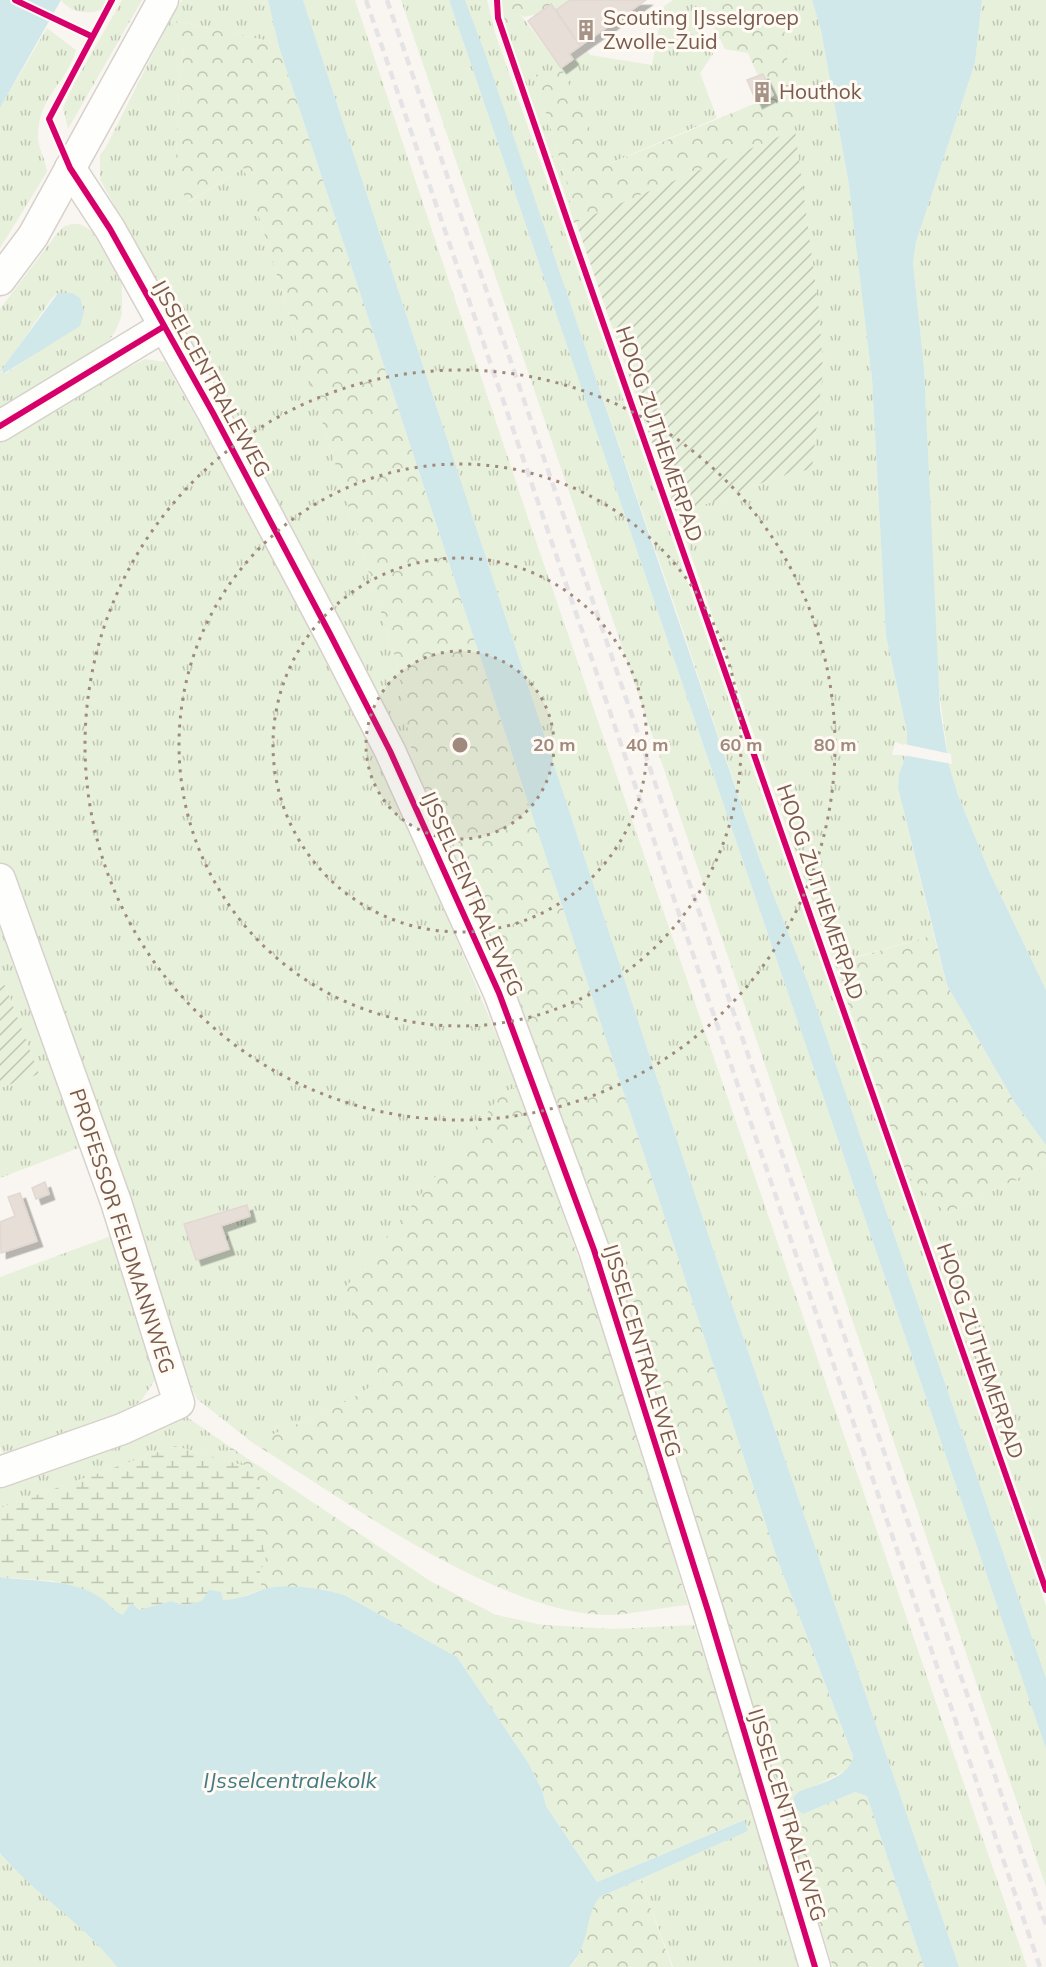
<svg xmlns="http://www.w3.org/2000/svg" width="1046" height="1967" font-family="Mulish,sans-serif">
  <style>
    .grass { fill: url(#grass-tufts); fill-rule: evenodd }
    .forest { fill: url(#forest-crowns) }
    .wetland { fill: url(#wetland-marsh) }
    .garden { fill: url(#garden-furrows) }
    .water { fill: #d0e8ea }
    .pier { fill: #f9f5f0 }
    .building { fill: #e6ded7; stroke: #e2d8d2; stroke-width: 1.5; filter: url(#shadow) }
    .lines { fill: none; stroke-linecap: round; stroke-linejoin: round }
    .minor-casing { stroke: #d7d1cb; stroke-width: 33 }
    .minor { stroke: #fefefd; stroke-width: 30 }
    .rail { stroke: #e6e3e7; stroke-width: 4.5; stroke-dasharray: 9 6; stroke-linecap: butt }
    .cycleway-casing { stroke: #fffaf3; stroke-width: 10 }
    .cycleway { stroke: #d6006c; stroke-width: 6 }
    .ring { fill: none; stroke: #9f8a7d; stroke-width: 3; stroke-dasharray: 3 6 }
    .labels { text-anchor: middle; stroke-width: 6; stroke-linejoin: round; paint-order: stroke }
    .poi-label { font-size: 21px; fill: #7a5c4d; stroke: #fffaf3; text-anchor: start }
    .street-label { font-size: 21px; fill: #7a5c4d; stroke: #fffaf3 }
    .water-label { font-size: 22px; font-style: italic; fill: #437c86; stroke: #fffaf3 }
    .centre { fill: #9f8a7d; stroke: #fffaf3; stroke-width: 3 }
    .ring-label { font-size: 18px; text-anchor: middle; font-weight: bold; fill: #9f8a7d; stroke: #fffaf3; stroke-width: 6; stroke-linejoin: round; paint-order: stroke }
  </style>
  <defs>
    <pattern id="grass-tufts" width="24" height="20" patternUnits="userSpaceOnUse" patternTransform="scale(1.5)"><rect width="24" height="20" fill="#e7f0db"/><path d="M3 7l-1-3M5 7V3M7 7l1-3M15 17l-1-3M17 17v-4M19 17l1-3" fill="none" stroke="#c0c6b4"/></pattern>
    <pattern id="forest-crowns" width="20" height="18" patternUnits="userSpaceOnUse" patternTransform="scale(1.5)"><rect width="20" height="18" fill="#e7f0db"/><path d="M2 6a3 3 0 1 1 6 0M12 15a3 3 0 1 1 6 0" fill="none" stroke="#c0c6b4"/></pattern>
    <pattern id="wetland-marsh" width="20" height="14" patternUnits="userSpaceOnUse" patternTransform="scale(1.5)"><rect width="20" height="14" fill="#e7f0db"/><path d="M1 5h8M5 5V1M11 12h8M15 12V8" fill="none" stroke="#c0c6b4"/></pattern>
    <pattern id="garden-furrows" width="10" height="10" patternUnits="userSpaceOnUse" patternTransform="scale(1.5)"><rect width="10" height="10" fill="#e7f0db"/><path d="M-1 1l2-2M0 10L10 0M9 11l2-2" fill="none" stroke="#c0c6b4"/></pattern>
    <filter id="shadow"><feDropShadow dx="5.5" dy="5.5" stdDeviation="0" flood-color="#0004"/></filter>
  </defs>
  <rect width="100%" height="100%" fill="#f9f5f0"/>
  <!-- grass -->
  <g class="grass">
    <path d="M61,0H106L101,10C85,15 70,12 61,0Z"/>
    <polygon points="122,0 142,0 68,129 63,108 74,84"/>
    <polygon points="182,0 268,0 279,47 264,40 171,20 184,49 179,90 176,160 189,202 244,168 397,664 414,765 306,555 212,388 100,179 100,155 106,147 170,20"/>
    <polygon points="303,0 355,0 528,518 1027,1967 959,1967 713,1249"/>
    <polygon points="401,0 449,0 1046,1749 1046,1887"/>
    <polygon points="465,0 487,0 495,33 1046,1606 1046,1678 809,986 761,863 671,595"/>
    <polygon points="673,0 715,0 713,25 703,30 713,54 700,73 717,118 606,165 561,69 535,75 572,201 568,203 506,27 520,14 561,68 588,52 590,55 652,65 663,7"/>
    <polygon points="775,0 812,0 821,30 849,185 858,253 872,379 886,636 907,732 907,746 895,742 892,755 906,755 899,774 898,788 934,935 834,963 677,515 786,474 812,468 823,370 819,310 788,84 783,28"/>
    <polygon points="982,0 1046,0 1046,990 989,871 958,795 949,765 937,675 924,368 913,262 916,242 975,63"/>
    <path d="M47,28L76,50C68,81 38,97 38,135C37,147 46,159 47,172L0,248V108Z"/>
    <path d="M72,224H80L92,231L122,284V314L117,328L104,349L0,410V309L56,235L63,227ZM58,293L30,357L5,374L1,372L52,298Z"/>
    <polygon points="145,359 165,362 268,546 401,807 518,1086 503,1093 467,1138 371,1345 378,1358 377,1383 339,1406 253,1443 197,1399 179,1360 0,865 0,441 81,392"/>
    <polygon points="0,918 81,1147 0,1178 0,1088 39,1074 5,985 0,987"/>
    <polygon points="1046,1164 1046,1572 907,1175 947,1214"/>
    <polygon points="111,1236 157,1377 141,1401 124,1412 4,1456 0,1446 0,1277"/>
    <polygon points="184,1415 223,1442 245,1466 175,1446 0,1508 0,1481"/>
    <polygon points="755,1815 802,1967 673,1967 640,1879 748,1831 744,1820"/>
    <polygon points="0,1853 12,1867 92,1936 117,1967 0,1967"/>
  </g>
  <!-- forest -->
  <g class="forest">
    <polygon points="501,0 570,0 556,10 524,17 520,14 506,27"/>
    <polygon points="715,0 775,0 784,28 795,130 574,223 568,203 572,201 535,75 561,68 607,165 773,96 763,74 758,76 748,53 725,49 713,25"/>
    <polygon points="170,20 264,40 279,47 778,1561 853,1756 850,1768 793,1798 792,1802 803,1814 855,1792 867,1796 924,1967 833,1967 681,1484 540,1062 477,907 414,765 397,664 244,168 188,202 179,186 176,160 179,90 184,49"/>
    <polygon points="934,935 947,985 1015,1103 1046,1145 1046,1164 947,1214 907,1175 834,964"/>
    <path d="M518,1086L615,1362L688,1605C661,1607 633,1615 606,1615C498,1613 345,1500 253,1443L339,1406L377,1383L378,1358L357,1325L346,1287L503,1093Z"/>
    <polygon points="223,1442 430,1581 496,1615 543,1625 613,1629 694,1625 755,1815 597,1882 546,1806 542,1790 529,1764 457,1657 343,1595 323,1589 261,1590 256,1505 261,1484"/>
    <polygon points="640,1879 672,1967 569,1967 576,1960 593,1905 600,1897"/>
  </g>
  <!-- wetland -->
  <polygon class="wetland" points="175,1446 245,1466 261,1484 256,1505 266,1561 260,1571 261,1590 239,1598 184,1605 171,1601 123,1615 107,1607 102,1599 53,1581 0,1577 0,1508"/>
  <!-- garden -->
  <g class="garden">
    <polygon points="795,130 819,310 823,370 812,469 786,474 677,515 576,222"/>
    <polygon points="5,985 39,1074 0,1088 0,987"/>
  </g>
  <!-- water -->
  <g class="water">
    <polygon points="0,0 61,0 0,108"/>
    <path d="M268,0H303L713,1249L959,1967H924L867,1796L855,1792L803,1814L794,1807L793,1798L798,1792C815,1785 852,1777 853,1756L778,1561L279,47Z"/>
    <polygon points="449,0 465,0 486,56 761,863 809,986 1046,1678 1046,1749"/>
    <polygon points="812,0 982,0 975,63 916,242 913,262 924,368 940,709 949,765 958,795 989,871 1046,990 1046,1145 1015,1103 947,985 898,788 899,774 907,753 907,732 886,636 872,379 849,185 821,30"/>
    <polygon points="58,293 72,293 80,298 84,312 80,326 3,374 2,369"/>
    <path d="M0,1577C33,1582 71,1578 101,1598C110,1604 109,1608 123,1615L131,1603L139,1610L171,1601L184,1605L202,1601L209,1590L221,1592L223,1600C237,1599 247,1596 259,1591C280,1582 323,1588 344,1595L457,1657L529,1764L542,1790L546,1806L597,1882L744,1820L748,1831L600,1897C584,1915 591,1945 569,1967H117C84,1923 35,1895 0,1853Z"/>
  </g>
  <!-- pier -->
  <polygon class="pier" points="904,744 951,754 952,764 903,755"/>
  <!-- building -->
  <g class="building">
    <polygon points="570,0 646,0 580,46 556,10"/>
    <polygon points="551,4 580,46 569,54 573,59 561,68 528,21"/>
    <polygon points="763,74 773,95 757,103 747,80"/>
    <polygon points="45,1182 49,1194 36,1199 32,1188"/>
    <polygon points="20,1193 37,1241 1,1253 0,1222 15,1216 8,1197"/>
    <polygon points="247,1205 250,1216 221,1226 229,1249 196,1260 184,1224"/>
  </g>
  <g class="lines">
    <defs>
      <g id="minor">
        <polyline points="70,168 110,229 213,413 330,634 390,751 499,993 594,1250 708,1611 815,1967"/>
        <polyline points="0,280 33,236 163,0"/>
        <polyline points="0,426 163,327"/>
        <polyline points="0,879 116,1202 179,1403 122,1429 0,1472"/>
      </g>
    </defs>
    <!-- minor casing -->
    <use href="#minor" class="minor-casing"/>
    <!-- minor -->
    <use href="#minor" class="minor"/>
    <!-- rail -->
    <g class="rail">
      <polyline points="366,0 1040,1967"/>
      <polyline points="387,0 1046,1925"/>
    </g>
    <defs>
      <g id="cycleway">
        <polyline points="15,0 91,36"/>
        <polyline points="112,0 49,119 70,168 110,229 213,413 330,634 390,751 499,993 594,1250 708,1611 815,1967"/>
        <polyline points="497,0 498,18 572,234 1046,1590"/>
        <polyline points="0,426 163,327"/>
      </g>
    </defs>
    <!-- cycleway casing -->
    <use href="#cycleway" class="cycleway-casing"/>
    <!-- cycleway -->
    <use href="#cycleway" class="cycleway"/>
  </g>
  <!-- distance rings -->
  <circle cx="460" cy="745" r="94" fill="#9f8a7d" fill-opacity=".12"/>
  <g class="ring">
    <circle cx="460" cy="745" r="94"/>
    <circle cx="460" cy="745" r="187"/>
    <circle cx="460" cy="745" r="281"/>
    <circle cx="460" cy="745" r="375"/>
  </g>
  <!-- icons -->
  <defs>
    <symbol id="building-bare" viewBox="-9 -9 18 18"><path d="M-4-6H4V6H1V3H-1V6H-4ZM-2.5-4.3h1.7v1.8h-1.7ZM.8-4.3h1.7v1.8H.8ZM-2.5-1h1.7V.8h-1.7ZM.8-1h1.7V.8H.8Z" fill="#a69286" stroke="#fffaf3" stroke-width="2.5" paint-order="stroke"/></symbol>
  </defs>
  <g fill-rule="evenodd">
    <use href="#building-bare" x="571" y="15" width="30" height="30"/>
    <use href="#building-bare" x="747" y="77" width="30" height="30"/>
  </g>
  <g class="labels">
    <!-- poi labels -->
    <g class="poi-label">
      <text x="603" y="25">Scouting IJsselgroep<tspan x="603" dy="24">Zwolle-Zuid</tspan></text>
      <text x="779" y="99">Houthok</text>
    </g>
    <!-- street labels -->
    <g class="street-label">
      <text transform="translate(211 379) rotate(61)" y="7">IJSSELCENTRALEWEG</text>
      <text transform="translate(659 434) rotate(71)" y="7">HOOG ZUTHEMERPAD</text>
      <text transform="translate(820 892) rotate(71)" y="7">HOOG ZUTHEMERPAD</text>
      <text transform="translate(472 894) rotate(66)" y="7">IJSSELCENTRALEWEG</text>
      <text transform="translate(122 1231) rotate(72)" y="7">PROFESSOR FELDMANNWEG</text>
      <text transform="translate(642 1351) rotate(73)" y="7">IJSSELCENTRALEWEG</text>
      <text transform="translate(980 1351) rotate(71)" y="7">HOOG ZUTHEMERPAD</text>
      <text transform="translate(787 1815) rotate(73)" y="7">IJSSELCENTRALEWEG</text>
    </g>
    <!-- water labels -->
    <g class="water-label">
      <text x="290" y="1788">IJsselcentralekolk</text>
    </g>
  </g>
  <circle cx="460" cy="745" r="9" class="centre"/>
  <g class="ring-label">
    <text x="554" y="751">20 m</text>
    <text x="647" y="751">40 m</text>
    <text x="741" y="751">60 m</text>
    <text x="835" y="751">80 m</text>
  </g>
</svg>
